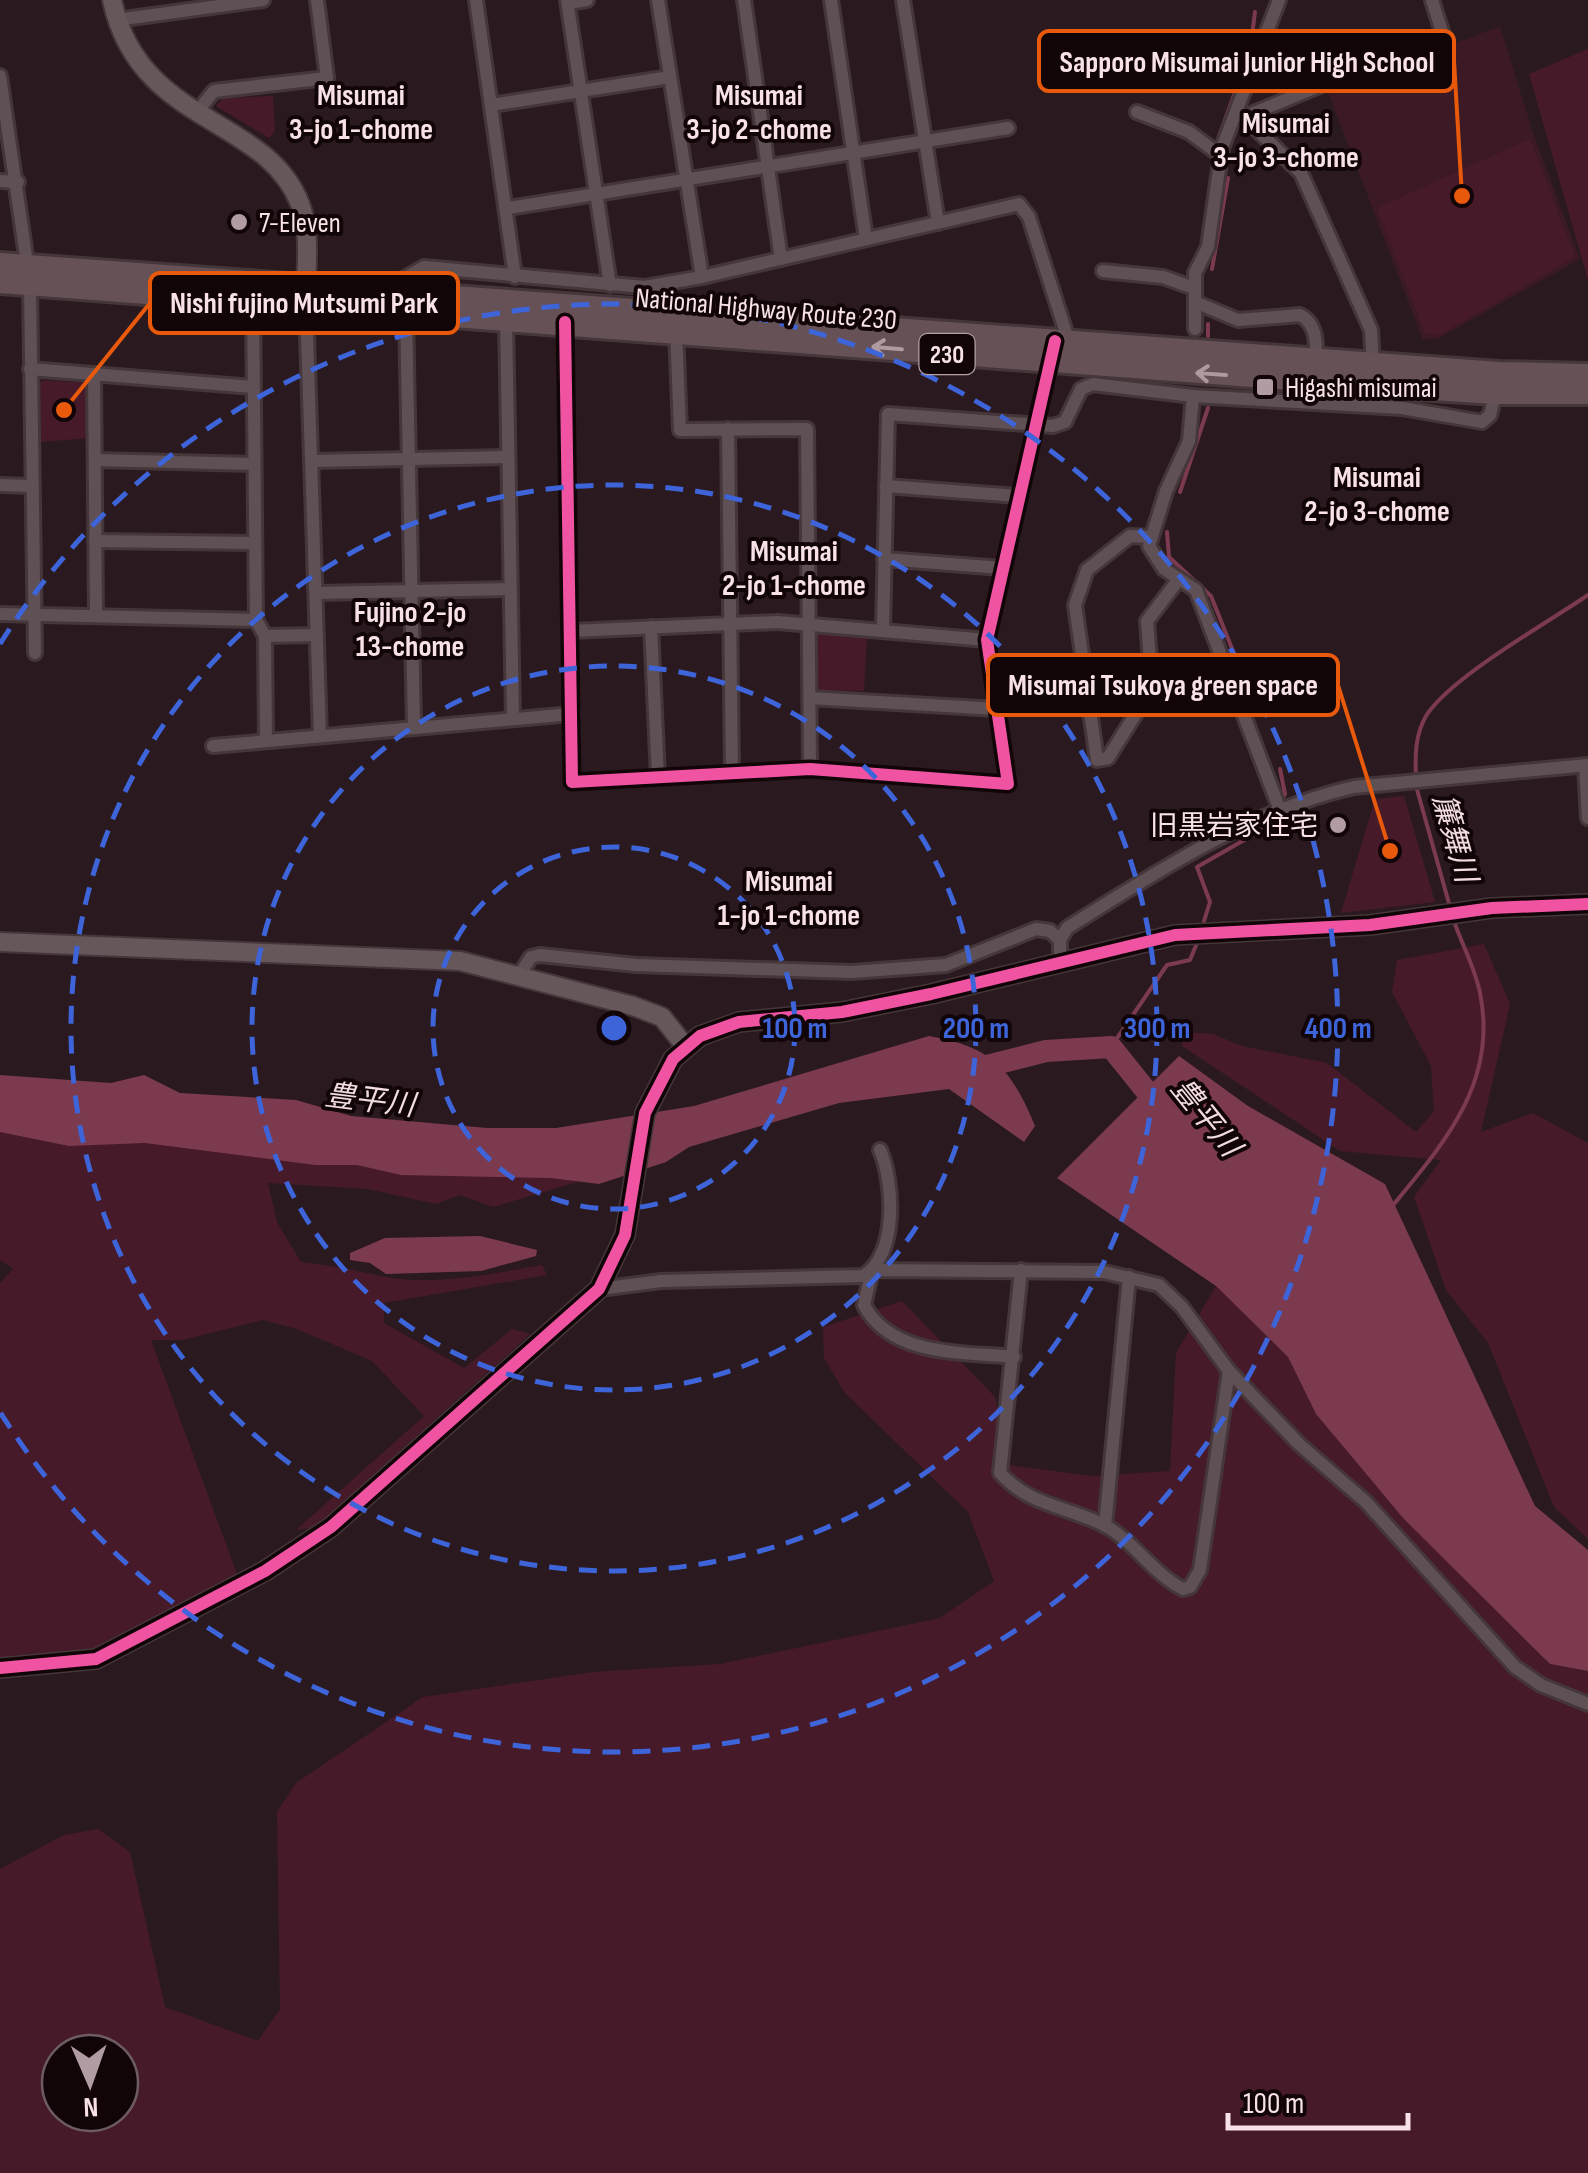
<svg xmlns="http://www.w3.org/2000/svg" width="1588" height="2173" font-family="'Sofia Sans Condensed','Noto Sans JP',sans-serif">
  <style>
    .built { fill: #3c1a25 }
    .green { fill: #471a2a; fill-rule: evenodd }
    .water { fill: #7c3a4f }
    .lines { fill: none; stroke-linecap: round; stroke-linejoin: round }
    .stream { stroke: #7c3a4f; stroke-width: 4 }
    .river { stroke: #7c3a4f; stroke-width: 22 }
    .street-casing { stroke: #443639; stroke-width: 18 }
    .secondary-casing { stroke: #443639; stroke-width: 22 }
    .highway-casing { stroke: #443639; stroke-width: 28 }
    .street { stroke: #5e5055; stroke-width: 12 }
    .secondary { stroke: #66575b; stroke-width: 18 }
    .highway { stroke: #665156; stroke-width: 22 }
    .cycleway-casing { stroke: #110508; stroke-width: 19 }
    .cycleway { stroke: #f153a3; stroke-width: 12 }
    .oneway { stroke: #af9a9f }
    .ring { fill: none; stroke: #3e64da; stroke-width: 5; stroke-dasharray: 18 12 }
    .poi-dot { fill: #b09ca2; stroke: #110508; stroke-width: 4 }
    .labels { text-anchor: middle; stroke-width: 8; stroke-linejoin: round; paint-order: stroke }
    .shield { fill: #110508; stroke: #b3a0a5; stroke-width: 2.5 }
    .shield-label { font-size: 25px; font-weight: bold; fill: #f8e2e8 }
    .poi-label { font-size: 28px; fill: #f8e2e8; stroke: #110508; text-anchor: start }
    .street-label { font-size: 28px; fill: #f8e2e8; stroke: #110508 }
    .neighbourhood-label { font-size: 30px; font-weight: bold; fill: #f8e2e8; stroke: #110508 }
    .water-label { font-size: 30px; font-style: italic; fill: #f2dce1; stroke: #110508 }
    .centre { fill: #3e64da; stroke: #110508; stroke-width: 5 }
    .ring-label { font-size: 30px; text-anchor: middle; font-weight: bold; fill: #3e64da; stroke: #110508; stroke-width: 8; stroke-linejoin: round; paint-order: stroke }
    .leader { fill: none; stroke: #e8590c; stroke-width: 4 }
    .callout-dot { fill: #e8590c; stroke: #110508; stroke-width: 4 }
    .callout { fill: #110508; stroke: #e8590c; stroke-width: 4 }
    .callout-label { font-size: 30px; text-anchor: middle; font-weight: bold; fill: #f8e2e8 }
  </style>
  <rect width="100%" height="100%" fill="#2a1a1f"/>
  <!-- built -->
  <polygon class="built" points="1500,26 1533,133 1580,259 1439,338 1423,340 1328,92"/>
  <!-- green -->
  <g class="green">
    <polygon points="1588,49 1588,280 1529,74"/>
    <polygon points="273,96 275,131 269,138 216,106 223,98"/>
    <polygon points="1530,139 1575,257 1439,335 1425,333 1377,208"/>
    <polygon points="44,380 87,383 89,438 41,442 40,383"/>
    <polygon points="821,631 867,638 864,691 820,690 816,683 817,634"/>
    <polygon points="1404,796 1435,902 1341,913 1375,799"/>
    <polygon points="1484,944 1510,1004 1481,1132 1533,1113 1588,1143 1588,1539 1554,1507 1488,1343 1446,1290 1414,1197 1441,1160 1340,1151 1182,1046 1185,1032 1213,1034 1242,1046 1327,1063 1416,1132 1434,1111 1431,1066 1392,992 1397,960"/>
    <path d="M0,1120L618,1170L493,1207L460,1195L436,1204L368,1189L268,1183L277,1222L301,1262C331,1265 357,1271 386,1277C438,1286 492,1274 542,1265L547,1275L384,1303V1323L464,1368L512,1329L530,1334L314,1528L296,1530L424,1416L372,1361L297,1329L263,1320L182,1340H151L238,1577L116,1642L69,1655L0,1658V1283L13,1269L0,1260Z"/>
    <path d="M1216,1286L1288,1357L1316,1414L1550,1664L1588,1671V2173H0V1869L64,1835L98,1829L130,1852L165,2007L258,2041L280,2009L277,1812L296,1783L423,1697L593,1672L720,1664L940,1618L994,1581L968,1512L845,1393L824,1358L823,1327L902,1301L995,1397L1009,1465L1092,1476L1170,1471L1176,1353ZM60,2053H120V2113H60Z"/>
  </g>
  <!-- water -->
  <g class="water">
    <path d="M929,1036C992,1047 1011,1068 1035,1126L1024,1142L949,1089L839,1103L689,1147L666,1162L599,1184L551,1178L401,1175L357,1165H315L145,1143L69,1146L0,1132V1075L111,1083L144,1075L180,1093L296,1100L351,1116L487,1128H556L694,1106Z"/>
    <polygon points="1179,1056 1248,1106 1385,1184 1535,1506 1588,1550 1588,1671 1550,1664 1404,1519 1316,1414 1288,1357 1216,1286 1057,1178"/>
    <polygon points="480,1236 537,1250 536,1256 481,1271 386,1274 370,1263 350,1260 350,1253 385,1238"/>
  </g>
  <g class="lines">
    <!-- stream -->
    <g class="stream">
      <polyline points="1218,139 1250,51 1255,12"/>
      <polyline points="1212,269 1228,178"/>
      <polyline points="1208,336 1208,324"/>
      <polyline points="1180,492 1208,408"/>
      <polyline points="1167,532 1169,557 1211,596 1255,706"/>
      <path d="M1416,777C1415,756 1415,735 1426,716C1451,677 1547,623 1588,595"/>
      <polyline points="1416,786 1450,907"/>
      <polyline points="1280,803 1285,794 1280,769"/>
      <polyline points="1204,921 1210,902 1197,867 1267,827 1271,820"/>
      <polyline points="1111,1047 1167,965 1190,960 1197,943"/>
      <path d="M1394,1204C1446,1141 1498,1081 1480,993C1475,968 1462,945 1454,921"/>
    </g>
    <!-- river -->
    <polyline class="river" points="971,1070 1046,1051 1111,1047 1164,1113"/>
    <defs>
      <g id="street">
        <polyline points="476,0 515,277"/>
        <polyline points="567,0 610,285"/>
        <polyline points="744,0 781,259"/>
        <polyline points="831,0 866,239"/>
        <polyline points="903,0 938,223"/>
        <polyline points="568,3 587,0"/>
        <polyline points="116,20 263,0"/>
        <polyline points="0,76 30,284 35,653"/>
        <polyline points="491,105 670,77"/>
        <polyline points="1137,112 1189,132 1220,155"/>
        <polyline points="1239,112 1301,173 1371,330 1373,368"/>
        <polyline points="196,113 214,91 327,78 317,0"/>
        <polyline points="1244,117 1443,35 1432,0"/>
        <polyline points="0,181 18,182"/>
        <polyline points="508,208 1008,128"/>
        <polyline points="1103,271 1163,277 1194,288"/>
        <polyline points="702,277 1019,204 1029,217 1069,342"/>
        <polyline points="396,298 401,280 424,267 644,287 702,277 658,0"/>
        <path d="M1195,302L1238,320L1300,315C1318,324 1317,347 1315,364"/>
        <polyline points="306,304 320,736"/>
        <polyline points="406,311 414,728"/>
        <polyline points="506,318 513,719"/>
        <polyline points="565,322 572,782 810,769 1008,784 987,640 1052,356"/>
        <polyline points="1195,329 1195,273 1208,247 1222,148 1279,0"/>
        <polyline points="676,330 680,430 807,429 810,769"/>
        <polyline points="30,369 253,387"/>
        <polyline points="94,374 96,616"/>
        <polyline points="1193,396 1189,441 1166,491 1149,546 1164,569 1196,590 1280,810"/>
        <polyline points="728,429 732,773"/>
        <polyline points="95,460 254,464"/>
        <polyline points="312,461 507,457"/>
        <polyline points="0,485 32,486"/>
        <polyline points="886,486 1018,496"/>
        <polyline points="1151,537 1130,536 1087,570 1075,605 1097,760 1108,758 1152,688 1147,621 1179,579"/>
        <polyline points="95,541 255,543"/>
        <polyline points="884,559 1002,568"/>
        <polyline points="316,593 510,589"/>
        <polyline points="0,614 256,620 253,299"/>
        <polyline points="256,620 265,636 266,741"/>
        <polyline points="651,627 658,777"/>
        <polyline points="883,629 888,414 1053,426 1065,422 1081,389 1093,384 1193,396 1402,408 1482,422 1490,415 1496,391"/>
        <polyline points="571,631 777,622 987,640"/>
        <polyline points="265,636 317,635"/>
        <polyline points="810,698 997,709"/>
        <polyline points="213,746 572,714"/>
        <polyline points="1585,766 1588,818"/>
        <path d="M1060,960V940L1067,928C1156,872 1251,810 1354,787L1588,765"/>
        <polyline points="520,974 531,957 540,955 636,965 852,972 946,965 1036,929 1050,931 1060,940"/>
        <path d="M1021,1270L1000,1473C1030,1506 1066,1506 1104,1525C1134,1541 1152,1573 1183,1589L1190,1587L1200,1570L1229,1371"/>
        <path d="M599,1289L661,1281L863,1276C898,1256 894,1182 880,1150"/>
        <path d="M1014,1357C964,1352 891,1357 864,1305L872,1270L1104,1272L1159,1285L1182,1307L1229,1371L1300,1445L1366,1502L1515,1667L1541,1685L1588,1704"/>
        <polyline points="1105,1526 1129,1277"/>
      </g>
      <g id="secondary">
        <path d="M112,0C139,126 266,115 300,204C311,233 306,265 306,296"/>
        <polyline points="0,942 460,961 633,1006 662,1017 685,1046"/>
        <polyline points="0,1668 96,1659 265,1571 331,1527 599,1289 625,1235 645,1113 673,1059 700,1036 739,1022 842,1012 931,994 1175,935 1370,925 1492,908 1588,904"/>
      </g>
      <g id="highway">
        <polyline points="0,264 1499,373 1588,375"/>
        <polyline points="0,282 1372,385 1496,393 1588,393"/>
      </g>
    </defs>
    <!-- street casing -->
    <use href="#street" class="street-casing"/>
    <!-- secondary casing -->
    <use href="#secondary" class="secondary-casing"/>
    <!-- highway casing -->
    <use href="#highway" class="highway-casing"/>
    <!-- street -->
    <use href="#street" class="street"/>
    <!-- secondary -->
    <use href="#secondary" class="secondary"/>
    <!-- highway -->
    <use href="#highway" class="highway"/>
    <defs>
      <g id="cycleway">
        <polyline points="565,322 572,782 810,769 1008,784 987,640 1055,341"/>
        <polyline points="0,1668 96,1659 265,1571 331,1527 599,1289 625,1235 645,1113 673,1059 700,1036 739,1022 842,1012 931,994 1175,935 1370,925 1492,908 1588,904"/>
      </g>
    </defs>
    <!-- cycleway casing -->
    <use href="#cycleway" class="cycleway-casing"/>
    <!-- cycleway -->
    <use href="#cycleway" class="cycleway"/>
  </g>
  <!-- one-way arrows -->
  <defs><path id="oneway-shaft" d="M-6 0H5M1.5-3L5.5 0L1.5 3" fill="none" stroke-width="1.6" stroke-linecap="round" stroke-linejoin="round" transform="scale(2.5)"/></defs>
  <g class="oneway">
    <use href="#oneway-shaft" transform="translate(887 348) rotate(-175)"/>
    <use href="#oneway-shaft" transform="translate(1211 374) rotate(-176)"/>
  </g>
  <!-- distance rings -->
  <g class="ring">
    <circle cx="614" cy="1028" r="181"/>
    <circle cx="614" cy="1028" r="362"/>
    <circle cx="614" cy="1028" r="543"/>
    <path d="M0 644A724 724 0 1 1 0 1412"/>
  </g>
  <!-- markers -->
  <g class="poi-dot">
    <circle cx="239" cy="222" r="10"/>
    <rect x="1255" y="377" width="20" height="20" rx="5"/>
    <circle cx="1338" cy="825" r="10"/>
  </g>
  <g class="labels">
    <!-- shield labels -->
    <rect class="shield" x="919.5" y="334" width="55" height="40" rx="8"/>
    <g class="shield-label">
      <text x="947" y="363">230</text>
    </g>
    <!-- poi labels -->
    <g class="poi-label">
      <text x="259" y="232">7-Eleven</text>
      <text x="1285" y="397">Higashi misumai</text>
      <text x="1318" y="835" text-anchor="end">旧黒岩家住宅</text>
    </g>
    <!-- street labels -->
    <g class="street-label">
      <text transform="translate(766 308) rotate(5)" y="10">National Highway Route 230</text>
    </g>
    <!-- neighbourhood labels -->
    <g class="neighbourhood-label">
      <text x="361" y="105">Misumai<tspan x="361" dy="34">3-jo 1-chome</tspan></text>
      <text x="759" y="105">Misumai<tspan x="759" dy="34">3-jo 2-chome</tspan></text>
      <text x="1286" y="133">Misumai<tspan x="1286" dy="34">3-jo 3-chome</tspan></text>
      <text x="1377" y="487">Misumai<tspan x="1377" dy="34">2-jo 3-chome</tspan></text>
      <text x="794" y="561">Misumai<tspan x="794" dy="34">2-jo 1-chome</tspan></text>
      <text x="410" y="622">Fujino 2-jo<tspan x="410" dy="34">13-chome</tspan></text>
      <text x="789" y="891">Misumai<tspan x="789" dy="34">1-jo 1-chome</tspan></text>
    </g>
    <!-- water labels -->
    <g class="water-label">
      <text transform="translate(1455 838) rotate(74)" y="10">簾舞川</text>
      <text transform="translate(370 1100) rotate(7)" y="10">豊平川</text>
      <text transform="translate(1206 1117) rotate(51)" y="10">豊平川</text>
    </g>
  </g>
  <circle cx="614" cy="1028" r="15" class="centre"/>
  <g class="ring-label">
    <text x="795" y="1038">100 m</text>
    <text x="976" y="1038">200 m</text>
    <text x="1157" y="1038">300 m</text>
    <text x="1338" y="1038">400 m</text>
  </g>
  <!-- callouts -->
  <path class="leader" d="M1462 196L1454 61M64 410L150 303M1390 851L1338 685"/>
  <g class="callout-dot">
    <circle cx="1462" cy="196" r="10"/>
    <circle cx="64" cy="410" r="10"/>
    <circle cx="1390" cy="851" r="10"/>
  </g>
  <g class="callout">
    <rect x="1039" y="31" width="415" height="60" rx="10"/>
    <rect x="150" y="273" width="308" height="60" rx="10"/>
    <rect x="988" y="655" width="350" height="60" rx="10"/>
  </g>
  <g class="callout-label">
    <text x="1247" y="72">Sapporo Misumai Junior High School</text>
    <text x="304" y="313">Nishi fujino Mutsumi Park</text>
    <text x="1163" y="695">Misumai Tsukoya green space</text>
  </g>
  <!-- north arrow -->
  <g transform="translate(90 2083) rotate(178)"><circle r="48" fill="#110508" stroke="#6d5d62" stroke-width="2.5"/>
  <path d="M0-8L18 38L0 25L-18 38Z" fill="#b09ca2"/>
  <text y="-15" font-size="28" font-weight="bold" text-anchor="middle" fill="#f8e2e8">N</text>
  </g>
  <!-- scale -->
  <path d="M1228 2113v15h180v-15" fill="none" stroke="#f8e2e8" stroke-width="5"/>
  <text x="1243" y="2113" font-size="30" fill="#f8e2e8" stroke="#110508" stroke-width="8" paint-order="stroke">100 m</text>
</svg>
